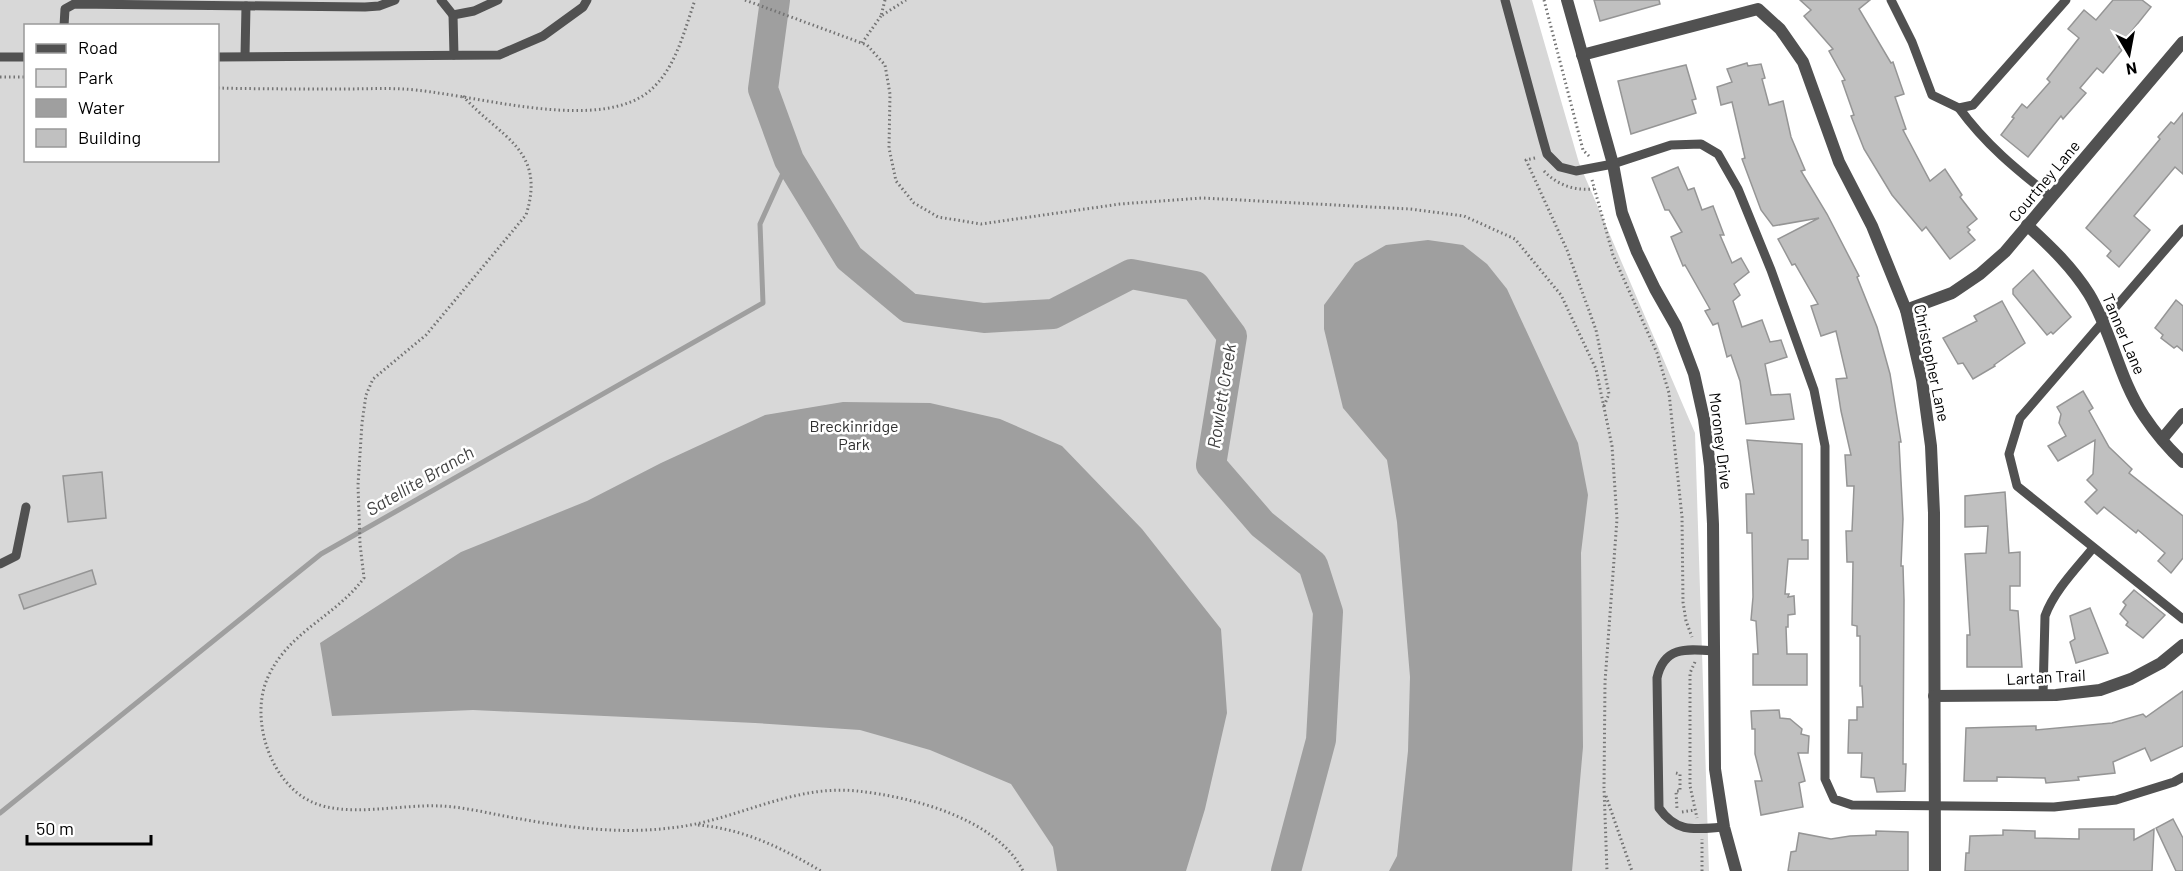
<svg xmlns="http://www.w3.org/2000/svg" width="2183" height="871" font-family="Barlow,sans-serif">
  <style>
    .green { fill: #d8d8d8; fill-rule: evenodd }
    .water { fill: #9f9f9f }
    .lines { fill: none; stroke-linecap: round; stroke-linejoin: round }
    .stream { stroke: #9f9f9f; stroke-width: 5 }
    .river { stroke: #9f9f9f; stroke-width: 30 }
    .building { fill: #c0c0c0; stroke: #959595; stroke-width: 1.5 }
    .path { stroke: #737373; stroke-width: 3; stroke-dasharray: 1.5 3; stroke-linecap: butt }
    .service { stroke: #515151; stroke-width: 9 }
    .minor { stroke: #515151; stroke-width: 12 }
    .labels { text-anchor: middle; stroke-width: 5; stroke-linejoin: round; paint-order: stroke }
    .street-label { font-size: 16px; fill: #000; stroke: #fff }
    .park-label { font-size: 16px; fill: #2f2f2f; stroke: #fff }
    .water-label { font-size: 18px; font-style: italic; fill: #404040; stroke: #fff }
  </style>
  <rect width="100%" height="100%" fill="#fff"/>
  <!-- green -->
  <path class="green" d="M0,0H1532L1579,163L1695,433L1709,871H0ZM26,26H218V160H26Z"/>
  <!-- water -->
  <g class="water">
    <polygon points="1428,240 1463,245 1487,264 1507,289 1578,443 1588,495 1581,553 1583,747 1572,871 1389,871 1397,856 1408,751 1410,677 1397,522 1387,460 1343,408 1324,329 1324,305 1355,263 1386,245"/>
    <polygon points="843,402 930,403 1000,419 1062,446 1142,529 1221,629 1227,713 1205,809 1186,871 1057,871 1053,847 1011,784 930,750 860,730 755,723 473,710 332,716 320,643 461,552 587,501 661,463 765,415"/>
  </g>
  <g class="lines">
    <!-- stream -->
    <polyline class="stream" points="0,813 321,554 763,303 760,224 789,160"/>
    <!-- river -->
    <polyline class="river" points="775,0 763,89 789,160 849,258 909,308 984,318 1053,314 1131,274 1195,286 1232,336 1211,465 1262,524 1313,565 1328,612 1321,740 1286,871"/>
  </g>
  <!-- building -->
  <g class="building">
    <polygon points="1594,0 1659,0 1660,4 1600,21"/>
    <polygon points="1800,0 1870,0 1859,9 1891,63 1893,62 1904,94 1895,97 1906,129 1903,130 1930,181 1945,169 1962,195 1960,197 1977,219 1967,227 1970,230 1968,232 1975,240 1950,259 1926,227 1922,231 1892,195 1864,149 1851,116 1854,115 1842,81 1845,80 1829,51 1833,49 1804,16 1811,10"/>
    <polygon points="2113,0 2142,0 2151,7 2119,47 2122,50 2103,73 2097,68 2080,88 2086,93 2063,119 2061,116 2028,157 2001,135 2014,118 2012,117 2022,104 2027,108 2050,82 2047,79 2079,38 2068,29 2084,10 2096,20"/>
    <polygon points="1747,63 1748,66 1761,64 1765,78 1762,79 1769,105 1783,101 1791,137 1805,170 1801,171 1827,214 1859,276 1857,277 1877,327 1890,374 1901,442 1899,442 1903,519 1901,566 1903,566 1904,600 1903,764 1906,764 1905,791 1877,792 1874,778 1861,777 1862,753 1848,753 1849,720 1857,720 1857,707 1863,707 1862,686 1860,686 1860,636 1857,636 1857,626 1852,625 1853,562 1847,562 1846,531 1852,531 1854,486 1847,486 1845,455 1851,455 1841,411 1836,379 1847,378 1836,331 1821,336 1811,306 1818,304 1795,264 1792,265 1778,239 1819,218 1773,226 1761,210 1742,159 1745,158 1732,102 1721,105 1717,87 1732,82 1727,69"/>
    <polygon points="1686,65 1696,99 1692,100 1696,113 1631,134 1618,81"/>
    <polygon points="2183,113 2183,174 2175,167 2134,216 2150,230 2119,267 2107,256 2111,251 2086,228 2160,139 2158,137 2171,122 2174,124"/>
    <polygon points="1678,167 1688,190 1694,188 1702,210 1713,206 1724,235 1720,235 1732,263 1741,258 1749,272 1734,284 1740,295 1733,301 1742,327 1762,320 1770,342 1781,340 1787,357 1765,364 1771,395 1790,394 1794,419 1746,424 1740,381 1731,355 1727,357 1718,323 1713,325 1705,311 1710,309 1685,265 1683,266 1671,237 1682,232 1669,210 1665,210 1652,178"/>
    <polygon points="2033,270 2071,317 2053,334 2051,332 2047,335 2013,294 2013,289"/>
    <polygon points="2176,300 2183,306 2183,351 2177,346 2174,348 2161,338 2163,335 2155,328"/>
    <polygon points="2002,301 2025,343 1994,365 1995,366 1973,379 1963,363 1958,364 1943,338 1977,321 1974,316"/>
    <polygon points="2083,391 2093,408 2089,411 2109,447 2132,469 2129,473 2183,516 2183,558 2171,573 2158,561 2165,553 2138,530 2136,533 2104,507 2097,514 2085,502 2097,490 2087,480 2093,474 2095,440 2058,461 2048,446 2066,436 2059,423 2061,414 2057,407"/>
    <polygon points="1747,440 1802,444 1802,540 1808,540 1808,559 1788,559 1785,594 1789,594 1788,597 1794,596 1795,614 1788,615 1788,627 1786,627 1787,654 1807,654 1807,685 1753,685 1753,654 1758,654 1756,621 1751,620 1753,597 1752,533 1747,533 1746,494 1754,494"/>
    <polygon points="102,472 106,518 68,522 63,476"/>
    <polygon points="2005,492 2009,553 2020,552 2020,586 2010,586 2010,610 2018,611 2022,667 1967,667 1967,635 1970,635 1965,554 1986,553 1988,526 1965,527 1965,496"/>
    <polygon points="92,570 96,584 24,609 19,595"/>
    <polygon points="2134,590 2165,615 2143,638 2126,625 2128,622 2120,614 2126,605 2123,602"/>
    <polygon points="2090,608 2108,653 2076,663 2070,642 2075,639 2070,616"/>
    <polygon points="2183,691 2183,746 2151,761 2145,748 2113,762 2115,773 2078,777 2079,780 2046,783 2045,778 1997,777 1997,781 1964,781 1966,728 2036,726 2036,730 2112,723 2143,714 2146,717"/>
    <polygon points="1779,710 1780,718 1790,719 1802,729 1801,734 1809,736 1808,753 1798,753 1805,781 1799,783 1803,807 1761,815 1755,781 1762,781 1755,754 1755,729 1752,729 1751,711"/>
    <polygon points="2173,819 2183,838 2183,871 2176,871 2156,828"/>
    <polygon points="2079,829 2134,829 2134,840 2154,829 2152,871 1965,871 1966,853 1969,853 1970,836 2003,835 2003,830 2035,831 2035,838 2079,839"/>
    <polygon points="1876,831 1908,832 1908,871 1788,871 1791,852 1796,851 1799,833 1831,839 1850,836 1876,835"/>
  </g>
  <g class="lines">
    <!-- path -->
    <g class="path">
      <polyline points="745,0 867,45 885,65 890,94 889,148 896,181 914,203 938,217 981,224 1120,204 1202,198 1410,209 1464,216 1515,239 1561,295 1596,369 1612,446 1617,519 1605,682 1604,788 1607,871"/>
      <polyline points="885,0 881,16 906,0"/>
      <polyline points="1544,0 1583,150 1589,156"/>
      <polyline points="862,43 881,16"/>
      <polyline points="0,77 26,77"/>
      <path d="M218,88C258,89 299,89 340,89C361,89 383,88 404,89C469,93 584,130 641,97C674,77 683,34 695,0"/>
      <path d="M463,96C499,137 547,149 526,215L426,335L373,379L366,395L362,423L358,485L360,544L364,578C335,617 289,631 268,677C249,718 270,783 312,802C346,818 401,804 440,806C467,807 495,815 521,819C571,828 620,834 670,828C734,822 791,784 857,791C912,797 996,818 1023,871"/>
      <polyline points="1535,158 1526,160 1567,250 1596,330 1609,394 1604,406"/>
      <path d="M1544,171C1557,185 1575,191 1594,189"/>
      <polyline points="1592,180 1613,255 1657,353 1669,393 1682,517 1683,602 1686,621 1692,637"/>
      <polyline points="1695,662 1690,673 1690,786 1697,818"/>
      <polyline points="1676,773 1680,774 1680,791 1676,791 1677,809"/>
      <polyline points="1606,796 1632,871"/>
      <polyline points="1682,812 1695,810"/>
      <path d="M698,825C744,829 782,848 821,871"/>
      <polyline points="1702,871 1702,839"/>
    </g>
    <!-- service -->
    <g class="service">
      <polyline points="441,0 453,15 474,11 498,0"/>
      <polyline points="1505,0 1543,140 1547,154 1560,167 1576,171 1613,164 1671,145 1701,144 1718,154 1738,189 1771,270 1814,390 1825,446 1825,779 1834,799 1852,805 2054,807 2116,800 2174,782 2183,777"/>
      <polyline points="1891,0 1912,42 1932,95 1959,108 1973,105 2066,0"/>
      <polyline points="453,15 454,55"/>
      <polyline points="64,26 65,9 74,4 365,7 379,6 395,0"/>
      <polyline points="245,56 246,6"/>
      <polyline points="0,57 26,57"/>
      <polyline points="218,57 499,55 543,36 583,7 587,0"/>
      <path d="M1959,108C1986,145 2016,169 2051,197"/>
      <polyline points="2183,229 2020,418 2009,454 2017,486 2183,619"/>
      <polyline points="0,564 16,556 26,507"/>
      <path d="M1714,651C1687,649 1664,646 1657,678L1659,808C1677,834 1696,829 1724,827"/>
      <path d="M2043,695L2045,616C2054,591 2076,569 2093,548"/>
    </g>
    <!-- minor -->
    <g class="minor">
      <polyline points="1567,0 1613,164 1622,213 1637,252 1655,289 1676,326 1694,374 1704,419 1710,466 1713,524 1715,769 1724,827 1736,871"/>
      <polyline points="1582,55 1758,9 1780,29 1803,62 1839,162 1872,226 1906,310 1922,380 1931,446 1934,513 1935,871"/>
      <path d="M2027,225C2051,247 2072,267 2089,294C2112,332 2119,379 2144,416C2154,431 2170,450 2183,462"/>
      <polyline points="1906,310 1952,293 1980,274 2005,252 2183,42"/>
      <polyline points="2163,438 2183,414"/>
      <polyline points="1934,696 2056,695 2100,690 2131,679 2161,663 2183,645"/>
    </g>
  </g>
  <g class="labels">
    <!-- street labels -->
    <g class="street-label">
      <text transform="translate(2044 181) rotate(-50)" y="6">Courtney Lane</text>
      <text transform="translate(2124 334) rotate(67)" y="6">Tanner Lane</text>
      <text transform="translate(1932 363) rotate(78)" y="6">Christopher Lane</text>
      <text transform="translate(1721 441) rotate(83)" y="6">Moroney Drive</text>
      <text transform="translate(2046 677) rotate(-3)" y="6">Lartan Trail</text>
    </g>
    <!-- park labels -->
    <g class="park-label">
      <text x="854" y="432">Breckinridge<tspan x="854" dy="18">Park</tspan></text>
    </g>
    <!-- water labels -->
    <g class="water-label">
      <text transform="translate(1222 396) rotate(-81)" y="6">Rowlett Creek</text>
      <text transform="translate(420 481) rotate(-30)" y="6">Satellite Branch</text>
    </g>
  </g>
  <!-- legend -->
  <rect x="24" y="24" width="195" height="138" fill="#ffffff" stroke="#999999" stroke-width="1.5"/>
  <rect x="36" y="44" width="30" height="9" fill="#515151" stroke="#999999" stroke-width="1.5"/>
  <text x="78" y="54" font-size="18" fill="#000000">Road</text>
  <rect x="36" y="69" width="30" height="18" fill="#d8d8d8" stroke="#999999" stroke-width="1.5"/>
  <text x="78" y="84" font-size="18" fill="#000000">Park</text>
  <rect x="36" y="99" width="30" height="18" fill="#9f9f9f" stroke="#999999" stroke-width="1.5"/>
  <text x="78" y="114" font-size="18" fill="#000000">Water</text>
  <rect x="36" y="129" width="30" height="18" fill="#c0c0c0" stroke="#999999" stroke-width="1.5"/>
  <text x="78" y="144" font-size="18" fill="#000000">Building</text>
  <!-- north arrow -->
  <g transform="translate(2129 54) rotate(170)" stroke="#ffffff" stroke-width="4.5" paint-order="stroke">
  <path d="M0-4.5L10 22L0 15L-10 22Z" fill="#000000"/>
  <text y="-9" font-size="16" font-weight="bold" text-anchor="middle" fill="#000000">N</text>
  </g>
  <!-- scale -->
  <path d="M27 835v9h124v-9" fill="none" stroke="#000000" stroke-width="3"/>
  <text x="36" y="835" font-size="18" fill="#000000" stroke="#ffffff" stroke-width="4.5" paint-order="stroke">50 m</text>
</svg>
